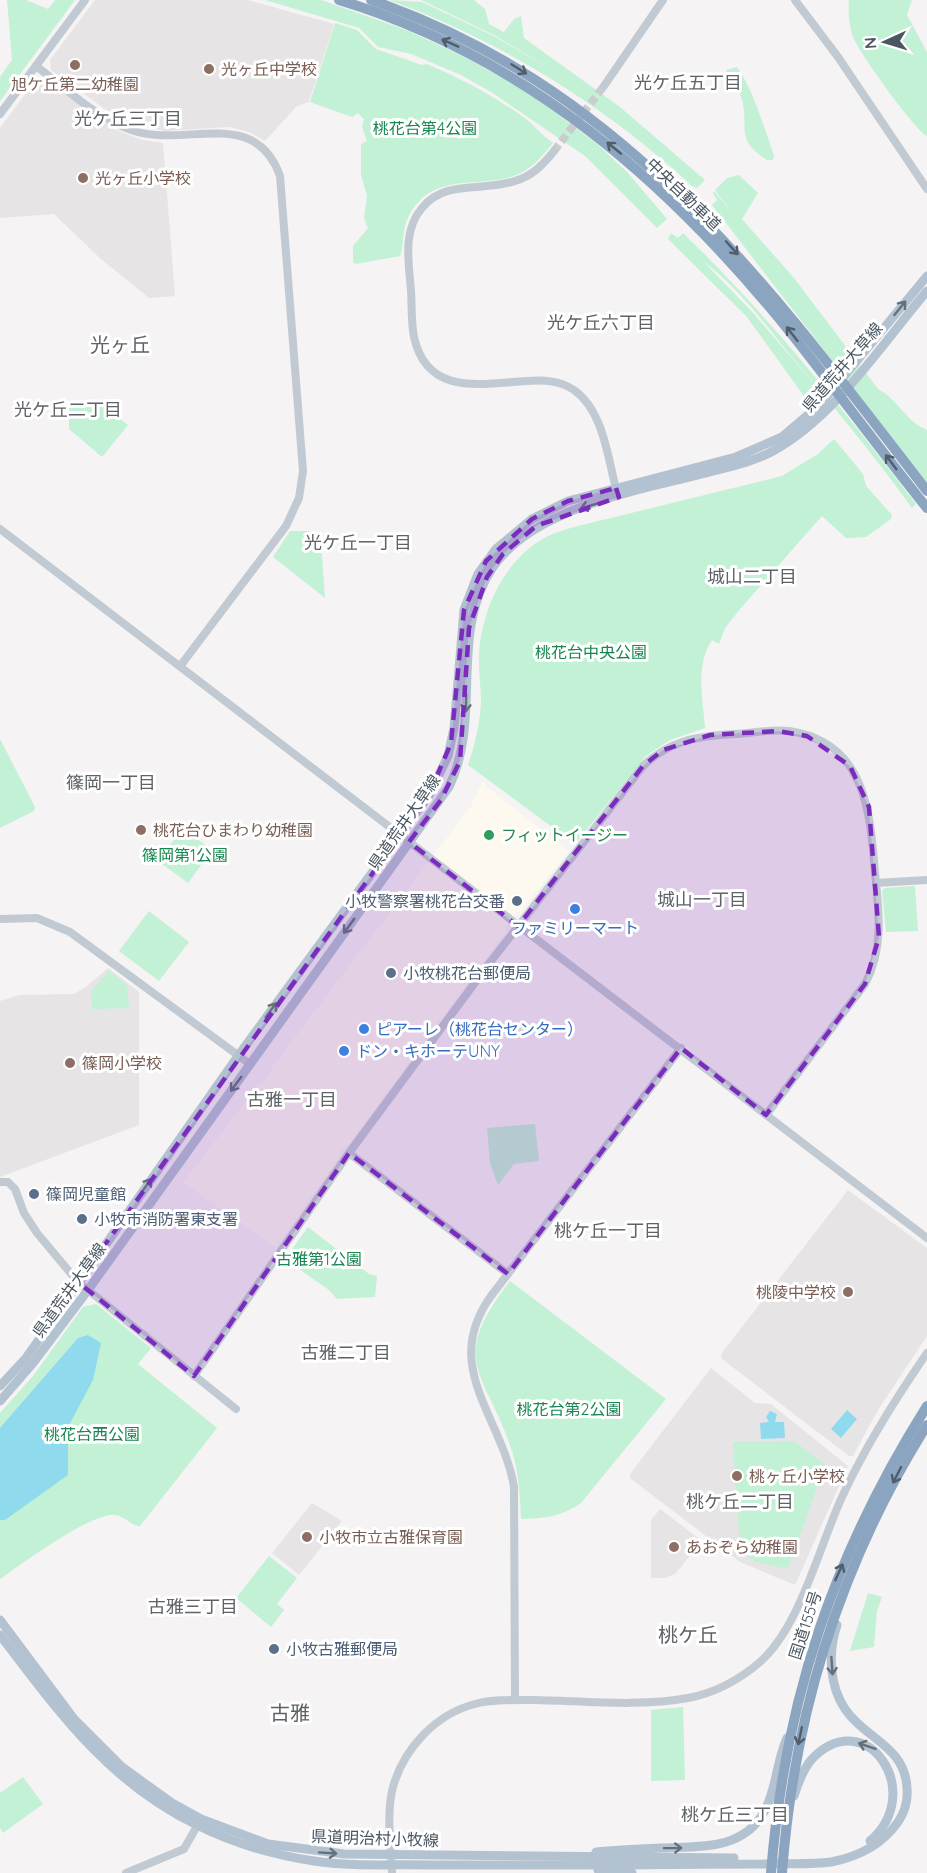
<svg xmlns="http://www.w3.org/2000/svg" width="927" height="1873" font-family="Quicksand,'Noto Sans JP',sans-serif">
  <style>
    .commercial { fill: #fdf9ef }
    .education { fill: #e6e4e5 }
    .green { fill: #c3f1d5 }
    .water { fill: #90daee }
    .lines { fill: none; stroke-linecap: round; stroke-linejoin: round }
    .minor-tunnel { stroke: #caccce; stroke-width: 8; stroke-dasharray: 8 4; stroke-linecap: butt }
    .minor { stroke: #c1cad2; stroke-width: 8 }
    .major { stroke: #b3c2d1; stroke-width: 9 }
    .highway { stroke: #8ba5c1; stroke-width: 10 }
    .oneway { stroke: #505e6b }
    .oneway2 { stroke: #64717d }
    .marked { fill: #7b2cbf; fill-opacity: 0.2; stroke: #7b2cbf; stroke-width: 4.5; stroke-dasharray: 12 8; stroke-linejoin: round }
    .education-dot { fill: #8d6e63; stroke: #fff; stroke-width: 2 }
    .leisure-dot { fill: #2e9e5b; stroke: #fff; stroke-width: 2 }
    .service-dot { fill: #5c6f8a; stroke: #fff; stroke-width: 2 }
    .shop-dot { fill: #3f7fe0; stroke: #fff; stroke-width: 2 }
    .labels { text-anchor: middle; stroke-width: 6; stroke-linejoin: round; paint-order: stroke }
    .education-label { font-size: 16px; fill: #785e54; stroke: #fff; text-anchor: start }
    .park-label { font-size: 16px; fill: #17864f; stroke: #fff }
    .street-label { font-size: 16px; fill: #4a5661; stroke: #fff }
    .leisure-label { font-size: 16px; fill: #27864d; stroke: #fff; text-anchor: start }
    .service-label { font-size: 16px; fill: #4e5e75; stroke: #fff; text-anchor: start }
    .shop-label { font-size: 16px; fill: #366cbe; stroke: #fff; text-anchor: start }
    .neighbourhood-label { font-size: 18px; fill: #5f6368; stroke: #fff }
    .quarter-label { font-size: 20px; fill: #5f6368; stroke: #fff }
  </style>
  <rect width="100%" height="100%" fill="#f5f3f3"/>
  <!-- commercial -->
  <polygon class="commercial" points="483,780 487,787 567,850 568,852 520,912 515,913 506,926 506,931 349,1144 340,1151 341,1155 276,1247 183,1183 259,1084 264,1083 273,1066 471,806"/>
  <!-- education -->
  <g class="education">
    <polygon points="95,0 248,0 334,24 309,102 297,106 265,141 249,132 229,127 165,131 130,124 116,117 51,70 50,60"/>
    <polygon points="45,79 114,129 142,140 163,143 175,296 149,298 101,259 54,214 0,218 0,128 35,81"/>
    <polygon points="108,968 139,992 139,1125 0,1177 0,1001 20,995 74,994 86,987"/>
    <polygon points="848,1190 927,1248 927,1336 878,1410 853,1456 849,1456 722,1359 721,1354"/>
    <polygon points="711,1368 755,1403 771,1404 848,1466 795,1585 740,1562 630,1478 630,1474"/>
    <polygon points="312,1503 342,1521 299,1575 272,1553"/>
    <polygon points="660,1509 702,1541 675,1574 665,1578 651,1578 651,1520"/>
  </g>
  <!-- green -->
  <g class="green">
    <polygon points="7,0 26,0 48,9 55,0 75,0 0,101 0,77 12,60"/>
    <polygon points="265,0 321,0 406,30 461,55 528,92 597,144 628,173 667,219 657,228 585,156 491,92 461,75 411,54 378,47 359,28"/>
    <path d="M389,0L422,2L494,36L569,80L494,35L421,0H474L485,9L489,24L504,32L514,19L521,16L524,38L620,107L705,180L697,188L692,186C606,106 499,40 389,0Z"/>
    <path d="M849,0H912L907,15L927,52V136C916,132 858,51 853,37C849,26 848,11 849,0Z"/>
    <path d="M335,23L357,30L376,49L422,65L427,64C460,78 492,95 522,116C534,124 541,135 553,143C541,158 530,171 511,177C471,188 429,172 407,220C402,232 404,245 400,256L356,264L353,262V246L368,228L364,218L367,196L361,175V144L367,141L362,127L364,119L358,113L352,117L310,102Z"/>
    <path d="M737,67C755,93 763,126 774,155L773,160H767C736,139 748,133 743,104C742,93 731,80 726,70Z"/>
    <path d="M739,175L758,193L742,219L794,278L878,389C899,400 906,422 927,430V483L712,205L717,200L713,193L714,191L733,214L715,190L727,178Z"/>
    <path d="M671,233L678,238L683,233C770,317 843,409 916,504L912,508C874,455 833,406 791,356C765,324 737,286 704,262L754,314L821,392L809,403L747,317L668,239Z"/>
    <polygon points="98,402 128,425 102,457 69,429 69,404"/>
    <path d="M834,439L863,474L866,486L892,515L891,519L866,537L846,538L822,516L740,609L725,628L719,644L712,640C695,666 703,699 705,728L670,740L646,756L575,844L468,765C475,745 480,723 481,702C481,685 478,668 479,651C483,607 506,557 548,536C556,532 565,530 574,527L782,476L818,454Z"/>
    <polygon points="290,531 311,531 311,540 321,542 325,598 273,557"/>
    <polygon points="0,739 35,807 34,811 0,828"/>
    <polygon points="183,828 212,850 188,883 158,861"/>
    <polygon points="915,886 918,931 886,932 882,891 885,888"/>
    <polygon points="149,911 189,942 159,981 119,951"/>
    <polygon points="109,971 127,985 129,1008 92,1009 91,991"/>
    <polygon points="535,1124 539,1161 514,1164 498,1185 490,1163 487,1128"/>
    <polygon points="308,1227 369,1274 377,1276 375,1297 337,1299 329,1290 285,1259"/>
    <path d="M510,1281L666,1399L581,1503C562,1516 544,1519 521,1519C520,1496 519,1474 512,1451C486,1370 446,1364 510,1281Z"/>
    <path d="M96,1304L151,1348L138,1364L217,1428L140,1526C130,1526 123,1513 110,1515C83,1519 24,1562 0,1579V1413L33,1376L83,1307Z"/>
    <polygon points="794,1441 825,1465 788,1569 756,1562 740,1552 733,1442"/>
    <polygon points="269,1556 297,1578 277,1604 284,1610 271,1627 236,1598"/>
    <polygon points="868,1593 882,1597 877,1611 874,1647 850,1651"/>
    <polygon points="683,1707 685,1780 651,1781 651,1710"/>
    <polygon points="23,1777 43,1804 3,1833 0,1828 0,1793"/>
  </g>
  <!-- water -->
  <g class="water">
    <polygon points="88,1335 101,1343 93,1380 68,1427 68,1475 5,1520 0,1520 0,1428 78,1338"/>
    <polygon points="847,1410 857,1419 841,1438 831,1429"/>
    <polygon points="770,1411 777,1414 775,1422 784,1422 785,1438 761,1439 760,1423 769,1422 766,1417"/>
  </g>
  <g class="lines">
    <!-- minor-tunnel -->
    <polyline class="minor-tunnel" points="554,151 604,86"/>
    <!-- minor -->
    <g class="minor">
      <polyline points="795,0 838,57 927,189"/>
      <path d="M36,66C65,88 97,118 131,130C185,149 255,105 280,176L303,471L299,498L286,526L181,665"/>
      <polyline points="604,86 663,0"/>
      <polyline points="0,114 85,0"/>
      <path d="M554,151C543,165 532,176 515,181C484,192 445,179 422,208C402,231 409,263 411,291C412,306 411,322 414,337C427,396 480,384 526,381C543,380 559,380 574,390C604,411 608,460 617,493"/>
      <polyline points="0,529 927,1238"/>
      <polyline points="876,883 927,880"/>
      <polyline points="0,919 37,918 70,932 250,1064"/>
      <polyline points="349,1153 508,1274"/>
      <polyline points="0,1182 8,1182 15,1189 24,1213 37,1233 78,1282 236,1409"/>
      <path d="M194,1376L349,1153L488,965L643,766C670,740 698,736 735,734C752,733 772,729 789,731C866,742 870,812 875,873C879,911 884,949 865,984L766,1115"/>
      <path d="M515,1700L514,1487C502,1416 440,1367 491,1296L681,1048"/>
      <polyline points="126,1873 184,1849 197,1826"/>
      <path d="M392,1873C391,1846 386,1813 393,1787C404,1748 436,1714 475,1704C494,1699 515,1700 534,1700C584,1701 639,1707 688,1698C715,1693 739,1680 760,1662C800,1627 819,1547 842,1497C865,1447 896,1398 927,1353"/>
    </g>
    <!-- major -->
    <g class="major">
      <polyline points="0,1386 26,1358 238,1056 429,795 448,756 454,728 464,610 478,574 496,549 532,519 568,501 736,457 782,437 821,404 927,276"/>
      <path d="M0,1401L33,1363L88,1290L449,787C483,717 448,634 493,567C536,505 644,490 713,471C733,466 755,461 773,451C835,417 882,344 927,291"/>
      <polyline points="0,1620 74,1719 122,1767 172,1803 201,1819 268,1844 344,1854 734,1858"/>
      <path d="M0,1635C58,1711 108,1782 197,1825C233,1843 274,1855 314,1861C352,1867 392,1864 431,1865C498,1865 566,1865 634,1865C677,1864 720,1864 763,1864C785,1863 809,1865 831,1862C857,1857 882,1845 898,1822C905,1812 908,1800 907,1788C905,1746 865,1739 845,1709C829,1685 828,1652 837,1625"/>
      <path d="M794,1796C798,1783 803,1769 812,1759C866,1703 927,1792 870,1841"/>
      <path d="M596,1852C617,1850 639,1849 661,1848C698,1846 743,1851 764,1812C777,1789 776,1762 787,1738"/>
      <polyline points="598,1870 632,1873"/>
    </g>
    <!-- highway -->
    <g class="highway">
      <path d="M339,0C527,57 669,182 791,333C837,391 881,451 927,508"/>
      <path d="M371,0C627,89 769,286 927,491"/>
      <path d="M771,1873C785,1698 834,1554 927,1406"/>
      <path d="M782,1873C794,1712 841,1562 927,1425"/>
    </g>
  </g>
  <!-- one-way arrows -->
  <defs><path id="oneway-shaft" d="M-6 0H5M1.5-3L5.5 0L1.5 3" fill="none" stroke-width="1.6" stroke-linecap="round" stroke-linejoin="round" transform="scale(1.5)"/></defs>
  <g class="oneway">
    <use href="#oneway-shaft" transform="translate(450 43) rotate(-156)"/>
    <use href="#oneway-shaft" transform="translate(519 69) rotate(32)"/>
    <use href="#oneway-shaft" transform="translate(614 148) rotate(-141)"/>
    <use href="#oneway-shaft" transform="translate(732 248) rotate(48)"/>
    <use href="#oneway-shaft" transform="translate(792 334) rotate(-128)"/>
    <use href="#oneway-shaft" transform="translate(891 462) rotate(-127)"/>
    <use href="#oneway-shaft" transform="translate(897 1475) rotate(117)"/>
    <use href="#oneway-shaft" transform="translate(839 1572) rotate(-66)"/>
    <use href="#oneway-shaft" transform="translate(800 1736) rotate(102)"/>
  </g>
  <g class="oneway2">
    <use href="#oneway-shaft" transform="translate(900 308) rotate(-51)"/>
    <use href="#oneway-shaft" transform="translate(589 506) rotate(164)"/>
    <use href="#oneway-shaft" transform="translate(466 703) rotate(91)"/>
    <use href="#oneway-shaft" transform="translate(349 926) rotate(126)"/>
    <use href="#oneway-shaft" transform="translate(271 1010) rotate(-54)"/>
    <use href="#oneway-shaft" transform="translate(236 1084) rotate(126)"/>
    <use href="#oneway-shaft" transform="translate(146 1186) rotate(-55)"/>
    <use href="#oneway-shaft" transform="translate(832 1666) rotate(86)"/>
    <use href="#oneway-shaft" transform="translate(867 1746) rotate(-161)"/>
    <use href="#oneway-shaft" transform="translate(673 1848) rotate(-1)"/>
    <use href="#oneway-shaft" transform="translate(328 1853) rotate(4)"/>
  </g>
  <!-- marked area -->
  <path class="marked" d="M616,488L619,497L536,526L503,554L487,577L469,628L460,761L441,800L409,842L518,926L643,766L663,750L710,735L778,731L807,736L850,766L869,807L879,937L865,984L766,1115L681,1048L508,1274L349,1153L194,1376L78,1282L429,795L451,743L464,610L486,561L532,519L568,501Z"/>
  <!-- markers -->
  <g class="education-dot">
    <circle cx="75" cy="65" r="6"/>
    <circle cx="209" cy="69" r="6"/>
    <circle cx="83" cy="178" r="6"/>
    <circle cx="141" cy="830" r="6"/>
    <circle cx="70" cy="1063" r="6"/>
    <circle cx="848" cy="1292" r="6"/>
    <circle cx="737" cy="1476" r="6"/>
    <circle cx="307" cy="1537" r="6"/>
    <circle cx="674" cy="1547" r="6"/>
  </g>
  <circle class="leisure-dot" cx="489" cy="835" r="6"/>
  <g class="service-dot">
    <circle cx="517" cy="901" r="6"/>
    <circle cx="391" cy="973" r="6"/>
    <circle cx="34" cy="1194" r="6"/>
    <circle cx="82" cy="1219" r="6"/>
    <circle cx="274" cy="1649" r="6"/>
  </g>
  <g class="shop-dot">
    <circle cx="575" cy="909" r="6"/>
    <circle cx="364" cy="1029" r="6"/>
    <circle cx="344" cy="1051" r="6"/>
  </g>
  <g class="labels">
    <!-- education labels -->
    <g class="education-label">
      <text x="221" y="75">光ヶ丘中学校</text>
      <text x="75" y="90" text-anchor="middle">旭ケ丘第二幼稚園</text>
      <text x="95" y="184">光ヶ丘小学校</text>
      <text x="153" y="836">桃花台ひまわり幼稚園</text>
      <text x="82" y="1069">篠岡小学校</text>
      <text x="836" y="1298" text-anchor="end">桃陵中学校</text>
      <text x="749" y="1482">桃ヶ丘小学校</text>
      <text x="319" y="1543">小牧市立古雅保育園</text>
      <text x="686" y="1553">あおぞら幼稚園</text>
    </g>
    <!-- park labels -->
    <g class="park-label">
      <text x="425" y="134">桃花台第4公園</text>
      <text x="591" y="658">桃花台中央公園</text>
      <text x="185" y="861">篠岡第1公園</text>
      <text x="319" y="1265">古雅第1公園</text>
      <text x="569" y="1415">桃花台第2公園</text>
      <text x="92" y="1440">桃花台西公園</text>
    </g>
    <!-- street labels -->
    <g class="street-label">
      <text transform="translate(684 194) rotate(44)" y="6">中央自動車道</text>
      <text transform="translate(842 367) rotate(-49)" y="6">県道荒井大草線</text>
      <text transform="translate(404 822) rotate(-55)" y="6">県道荒井大草線</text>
      <text transform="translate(69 1290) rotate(-54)" y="6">県道荒井大草線</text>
      <text transform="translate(805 1625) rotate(-72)" y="6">国道155号</text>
      <text transform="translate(375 1838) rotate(2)" y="6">県道明治村小牧線</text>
    </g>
    <!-- leisure labels -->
    <g class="leisure-label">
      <text x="501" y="841">フィットイージー</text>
    </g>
    <!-- service labels -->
    <g class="service-label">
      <text x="505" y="907" text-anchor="end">小牧警察署桃花台交番</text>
      <text x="403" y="979">小牧桃花台郵便局</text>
      <text x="46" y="1200">篠岡児童館</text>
      <text x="94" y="1225">小牧市消防署東支署</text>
      <text x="286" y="1655">小牧古雅郵便局</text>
    </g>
    <!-- shop labels -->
    <g class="shop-label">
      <text x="575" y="934" text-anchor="middle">ファミリーマート</text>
      <text x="376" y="1035">ピアーレ（桃花台センター）</text>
      <text x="356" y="1057">ドン・キホーテUNY</text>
    </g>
    <!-- neighbourhood labels -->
    <g class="neighbourhood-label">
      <text x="688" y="89">光ケ丘五丁目</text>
      <text x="128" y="125">光ケ丘三丁目</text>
      <text x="601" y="329">光ケ丘六丁目</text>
      <text x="68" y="416">光ケ丘二丁目</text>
      <text x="358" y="549">光ケ丘一丁目</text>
      <text x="752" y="583">城山二丁目</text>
      <text x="111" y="789">篠岡一丁目</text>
      <text x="702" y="906">城山一丁目</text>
      <text x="292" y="1106">古雅一丁目</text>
      <text x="608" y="1237">桃ケ丘一丁目</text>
      <text x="346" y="1359">古雅二丁目</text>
      <text x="740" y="1508">桃ケ丘二丁目</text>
      <text x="193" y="1613">古雅三丁目</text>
      <text x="735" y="1821">桃ケ丘三丁目</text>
    </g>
    <!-- quarter labels -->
    <g class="quarter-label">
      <text x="120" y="352">光ヶ丘</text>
      <text x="688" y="1642">桃ケ丘</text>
      <text x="290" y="1720">古雅</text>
    </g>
  </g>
  <!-- north arrow -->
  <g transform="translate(885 42) rotate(266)" stroke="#ffffff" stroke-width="4.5" paint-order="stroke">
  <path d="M0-4.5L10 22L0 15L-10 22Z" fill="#4a5661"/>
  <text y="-9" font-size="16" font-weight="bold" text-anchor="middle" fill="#4a5661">N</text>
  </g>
</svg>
